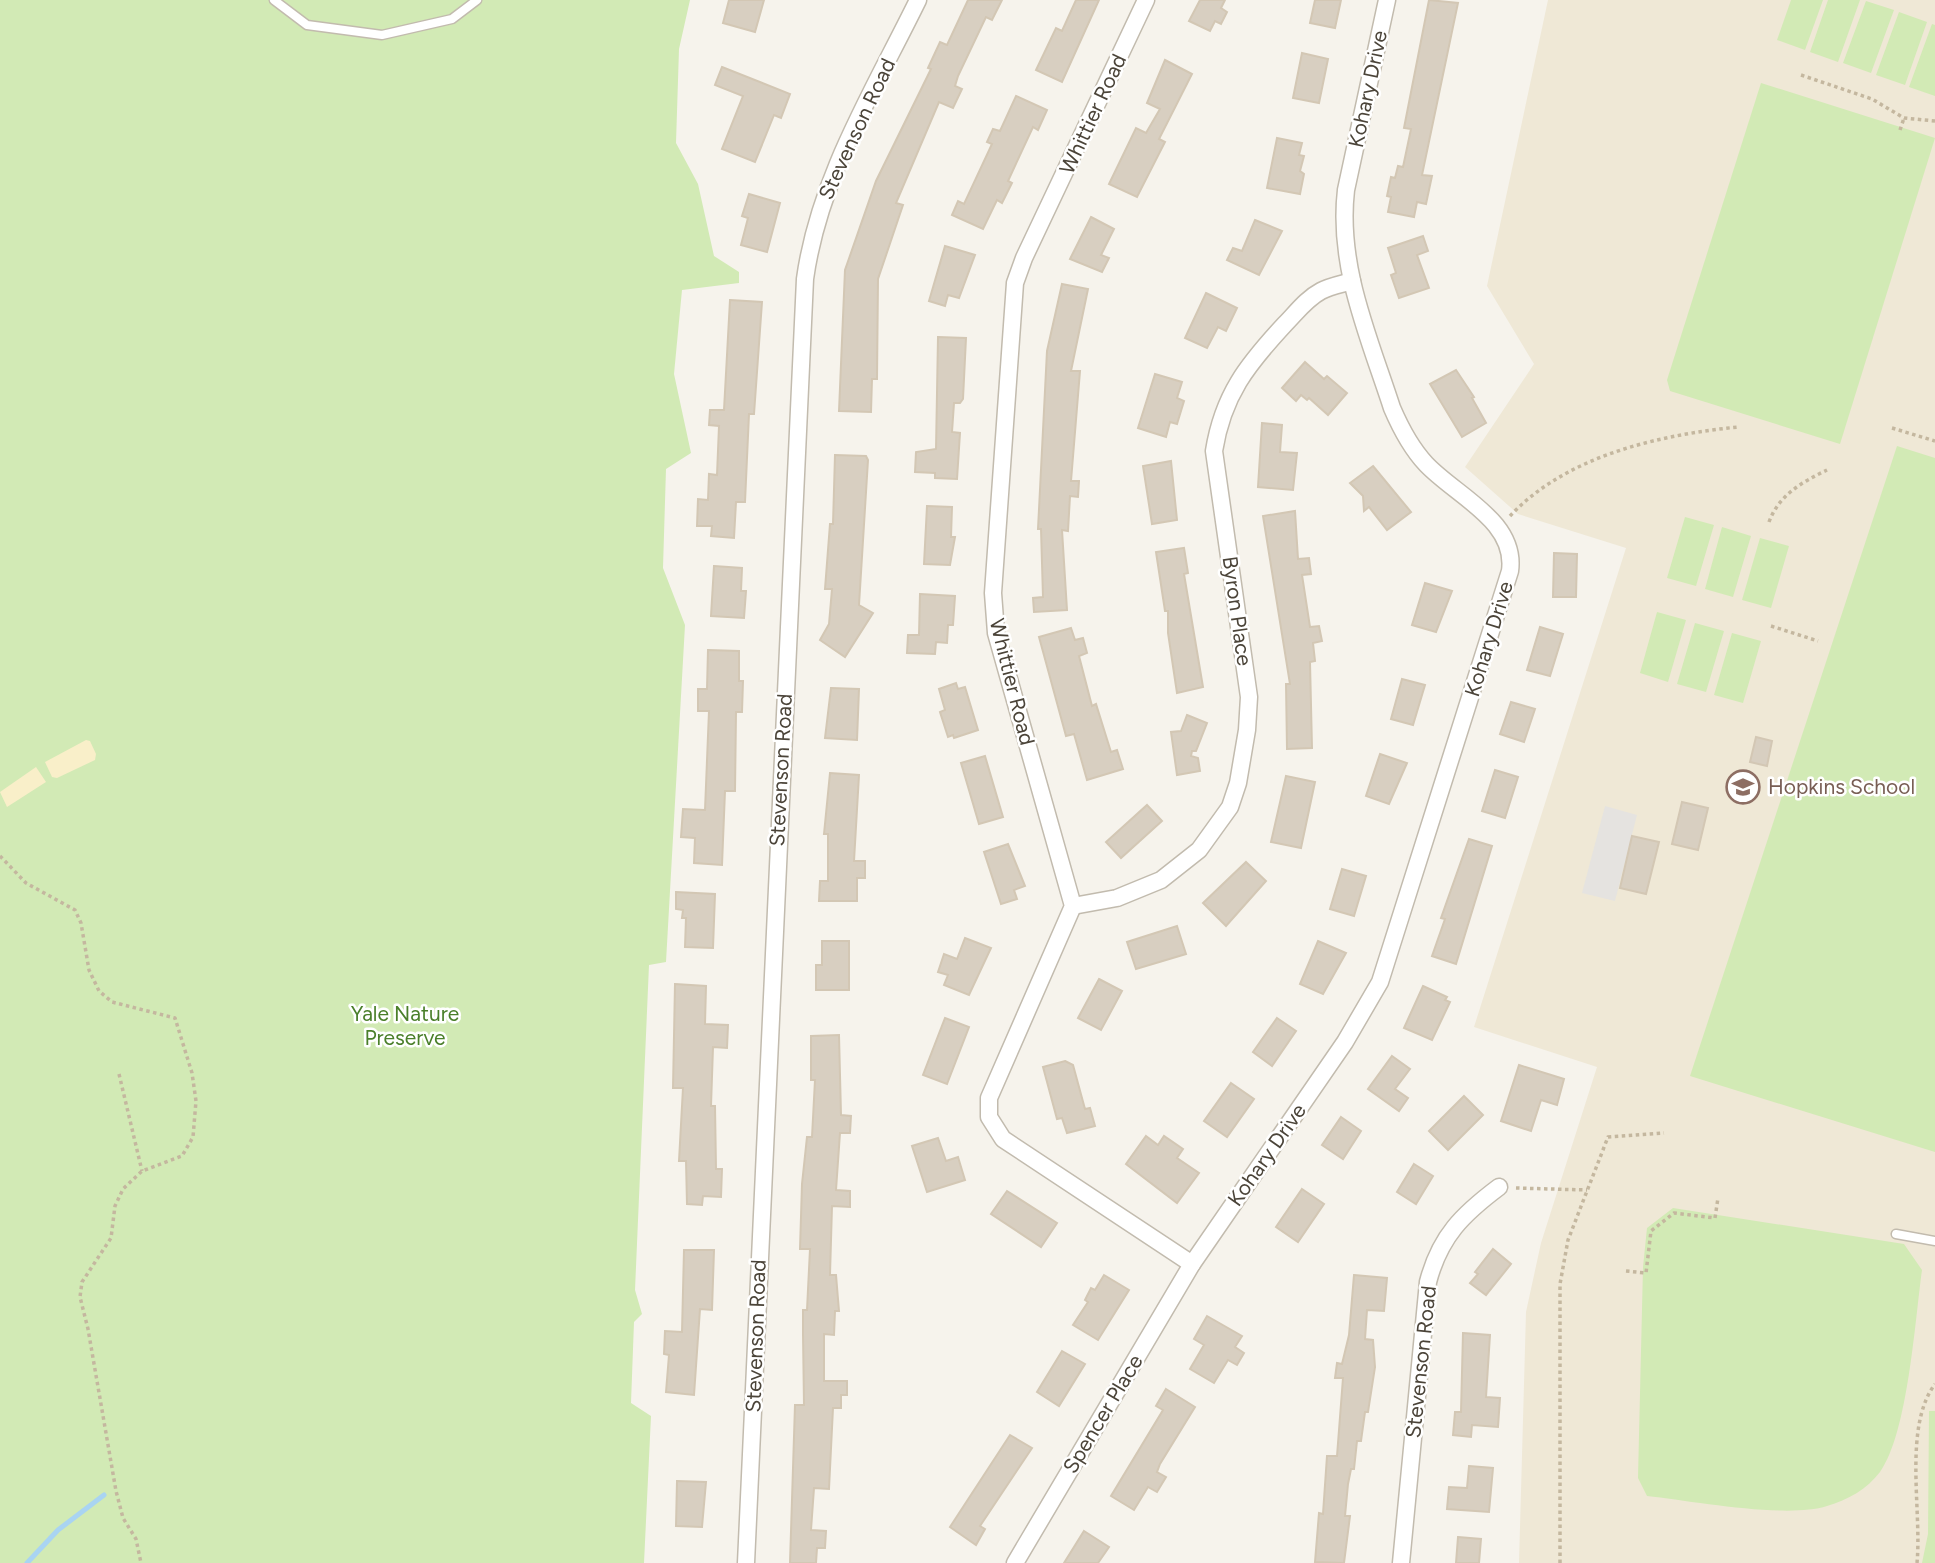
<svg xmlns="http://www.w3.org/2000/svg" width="1935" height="1563" font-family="Figtree,sans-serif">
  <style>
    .education { fill: #efe8d6 }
    .green { fill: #d2eab5 }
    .sand { fill: #f9efc9 }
    .parking { fill: #e5e3e0 }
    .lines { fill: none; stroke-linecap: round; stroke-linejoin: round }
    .stream { stroke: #a9d4f2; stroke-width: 5 }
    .building { fill: #d8cfc1; stroke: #d3c7b4; stroke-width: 2 }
    .service-casing { stroke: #c2bbae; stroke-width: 11 }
    .minor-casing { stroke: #c2bbae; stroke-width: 19 }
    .path { stroke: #c4b79f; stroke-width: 3.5; stroke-dasharray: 3.5 3.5; stroke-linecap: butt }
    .service { stroke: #fff; stroke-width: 8 }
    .minor { stroke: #fff; stroke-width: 16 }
    .labels { text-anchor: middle; stroke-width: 5; stroke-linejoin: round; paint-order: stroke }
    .street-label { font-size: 21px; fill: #4b4439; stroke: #fff }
    .education-label { font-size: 21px; fill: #785e54; stroke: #fff; text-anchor: start }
    .park-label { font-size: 21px; fill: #4a7f2a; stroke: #fff }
  </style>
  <rect width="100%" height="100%" fill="#f6f3ec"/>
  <!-- education -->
  <polygon class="education" points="1548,0 1935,0 1935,1563 1519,1563 1526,1312 1541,1243 1597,1067 1474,1027 1626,548 1518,514 1465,467 1534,364 1487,286"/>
  <!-- green -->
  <g class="green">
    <polygon points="0,0 690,0 679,49 676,143 698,184 714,256 739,272 739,283 682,290 674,374 691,453 666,469 663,568 685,625 666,962 649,965 635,1290 642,1314 634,1322 631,1403 651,1416 644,1563 0,1563"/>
    <polygon points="1791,0 1823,0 1805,50 1777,40"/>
    <polygon points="1828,0 1860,0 1838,62 1810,52"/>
    <polygon points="1866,1 1894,10 1871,73 1843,63"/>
    <polygon points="1899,12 1927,22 1905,85 1876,75"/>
    <polygon points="1932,24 1935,25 1935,96 1909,87"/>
    <polygon points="1761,83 1935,138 1840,444 1670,391 1667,380"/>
    <polygon points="1897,446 1935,458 1935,1152 1690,1076"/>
    <polygon points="1685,517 1714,525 1696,586 1667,578"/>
    <polygon points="1722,527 1751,536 1733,597 1705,589"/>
    <polygon points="1760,538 1789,546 1771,608 1742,600"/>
    <polygon points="1657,612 1686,620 1668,682 1640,673"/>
    <polygon points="1695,623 1724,631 1706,692 1677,684"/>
    <polygon points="1732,633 1761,641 1743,703 1714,695"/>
    <path d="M1673,1208L1904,1244L1922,1270C1915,1320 1908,1433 1880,1472C1867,1489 1848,1500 1827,1506C1786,1519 1693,1501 1647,1496L1638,1478L1643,1267L1647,1228Z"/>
    <polygon points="1929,1411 1935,1411 1935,1563 1922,1563 1928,1534"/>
  </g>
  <!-- sand -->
  <g class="sand">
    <polygon points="86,740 90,741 96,754 95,760 57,778 52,777 45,762"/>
    <polygon points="36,767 46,782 7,807 0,792"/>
  </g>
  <!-- parking -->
  <polygon class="parking" points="1605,806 1637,815 1615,901 1582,893"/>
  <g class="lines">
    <!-- stream -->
    <polyline class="stream" points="27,1563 58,1530 104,1495"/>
  </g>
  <!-- building -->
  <g class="building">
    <polygon points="729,0 764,0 755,32 723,23"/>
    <polygon points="968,0 1002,0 992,20 986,17 958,76 955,86 962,89 953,108 939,102 896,203 903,205 878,279 877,379 872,379 871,412 839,411 845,270 876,181 931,69 928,68 940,42 947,45"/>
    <polygon points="1076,0 1099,0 1062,82 1036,70 1056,28 1062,31"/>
    <polygon points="1200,0 1225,0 1221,8 1227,12 1221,24 1215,21 1210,31 1189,21"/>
    <polygon points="1315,0 1341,0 1335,28 1310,23"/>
    <polygon points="1429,0 1458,3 1422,175 1432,176 1426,204 1417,202 1414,217 1388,212 1391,197 1387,196 1391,177 1395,178 1398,166 1403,167 1411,129 1404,128"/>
    <polygon points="1302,53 1328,59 1319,103 1293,98"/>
    <polygon points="1165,60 1192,74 1159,139 1165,142 1137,197 1109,184 1136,128 1146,133 1160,109 1147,103"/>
    <polygon points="722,67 790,94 781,118 774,115 755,162 722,149 743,96 715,85"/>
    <polygon points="1016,96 1047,110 1038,130 1033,127 1008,181 1012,183 1002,203 997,200 983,229 952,215 958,201 964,204 992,144 987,142 993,129 1000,131"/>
    <polygon points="1277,138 1302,143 1299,155 1304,156 1300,171 1304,174 1300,194 1267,188"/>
    <polygon points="749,194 780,203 767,252 741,245 748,218 742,216"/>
    <polygon points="1091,217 1114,229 1101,255 1109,258 1102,272 1070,259"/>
    <polygon points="1255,220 1282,231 1259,275 1227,260 1233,248 1242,251"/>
    <polygon points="1423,236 1428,251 1417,255 1429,288 1399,298 1391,275 1396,273 1388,248"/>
    <polygon points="945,246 975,255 959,298 948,295 945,306 929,301"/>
    <polygon points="1062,284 1088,289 1071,371 1080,371 1071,481 1079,481 1078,497 1070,496 1068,531 1062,530 1067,610 1034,612 1033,598 1043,597 1041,529 1038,529 1047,351"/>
    <polygon points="1206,293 1237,308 1226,331 1218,327 1207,348 1185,338"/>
    <polygon points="730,300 762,302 754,414 749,414 745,502 736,502 734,538 711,536 712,526 697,526 698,499 708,500 709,474 717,475 719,426 709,425 710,410 724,410"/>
    <polygon points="938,337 966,338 963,399 960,403 954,403 952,432 960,433 957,479 935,478 935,473 915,472 916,452 936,449"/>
    <polygon points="1305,362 1324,379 1327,376 1347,393 1328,415 1309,398 1307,400 1301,395 1296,401 1282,388"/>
    <polygon points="1456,370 1474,397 1472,398 1486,423 1462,437 1430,384"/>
    <polygon points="1155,374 1182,382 1177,398 1184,401 1177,424 1170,422 1166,437 1138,428"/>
    <polygon points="1262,423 1282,425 1280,452 1297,453 1293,490 1258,487"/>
    <polygon points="835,455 866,456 868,460 859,605 873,613 845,657 820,640 829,624 832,589 825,589 830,524 833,524"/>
    <polygon points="1171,461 1177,520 1152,524 1143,466"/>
    <polygon points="1373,466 1411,512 1387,530 1369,507 1364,511 1363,496 1350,483"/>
    <polygon points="927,506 952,507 951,537 955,537 950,565 924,564"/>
    <polygon points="1295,511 1298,559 1309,558 1311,574 1302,575 1310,627 1319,626 1322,641 1313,643 1315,661 1310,662 1312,748 1287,749 1286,684 1290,684 1263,516"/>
    <polygon points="1184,548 1188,573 1184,574 1203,687 1177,693 1168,633 1168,611 1165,611 1156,552"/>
    <polygon points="1554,553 1577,554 1576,597 1553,597"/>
    <polygon points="714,566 742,568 741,591 746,591 744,618 711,616"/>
    <polygon points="1425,583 1452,591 1436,632 1412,625"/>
    <polygon points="920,594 955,596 953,625 948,625 947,643 936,642 935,654 907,653 908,635 919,635"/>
    <polygon points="1540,627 1563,634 1550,676 1527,670"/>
    <polygon points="1071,628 1075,640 1083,638 1087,653 1079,656 1092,706 1096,704 1111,752 1117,750 1123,769 1087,780 1074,734 1066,736 1039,637"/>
    <polygon points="708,650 739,651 739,681 743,681 742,712 736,712 735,791 725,791 722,865 694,863 695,838 681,837 683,809 705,810 709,711 698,711 698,689 707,689"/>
    <polygon points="1402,679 1425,685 1413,725 1391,719"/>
    <polygon points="956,683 958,689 965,687 978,730 954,738 953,735 948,737 940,712 945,710 939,689"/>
    <polygon points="831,688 859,689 857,740 825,738"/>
    <polygon points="1511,702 1535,709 1524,742 1500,734"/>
    <polygon points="1187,715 1207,723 1196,751 1192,751 1191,756 1198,758 1200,771 1177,775 1171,732 1181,731"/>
    <polygon points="1756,737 1772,741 1767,766 1750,762"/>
    <polygon points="1380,754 1407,763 1389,804 1366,796"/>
    <polygon points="985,756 1003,817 979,824 961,763"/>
    <polygon points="1495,770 1518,777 1505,818 1482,811"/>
    <polygon points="830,773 859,775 854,861 865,861 865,878 857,878 857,901 819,901 820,881 828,881 828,834 824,834"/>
    <polygon points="1286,776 1315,782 1301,848 1271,842"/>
    <polygon points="1682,802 1708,808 1698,850 1672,844"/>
    <polygon points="1147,805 1162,821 1121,858 1106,842"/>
    <polygon points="1632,836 1659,842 1646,894 1620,888"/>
    <polygon points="1469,839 1492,846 1456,964 1432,956 1445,919 1441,918"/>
    <polygon points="1008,844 1025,886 1014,890 1017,899 1001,904 984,852"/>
    <polygon points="1246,862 1266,881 1226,926 1203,903"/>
    <polygon points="1342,869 1366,876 1354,916 1330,909"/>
    <polygon points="676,892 715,894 713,948 685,947 686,918 682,918 683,910 676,909"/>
    <polygon points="1177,926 1186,954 1136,969 1127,942"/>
    <polygon points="965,938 991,948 969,995 944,985 948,975 938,972 944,954 957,959"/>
    <polygon points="822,941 849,941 849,990 816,990 816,965 822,965"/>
    <polygon points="1318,941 1346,953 1323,994 1300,984"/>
    <polygon points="1099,979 1122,991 1101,1030 1078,1018"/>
    <polygon points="675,984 706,986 705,1024 728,1025 727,1048 713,1047 711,1106 715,1106 716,1169 722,1169 721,1197 703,1196 702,1205 687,1204 686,1161 679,1161 683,1088 673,1088"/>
    <polygon points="1423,986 1447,997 1445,1000 1450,1002 1432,1040 1404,1028"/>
    <polygon points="945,1018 969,1027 947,1084 923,1075"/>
    <polygon points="1277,1018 1296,1031 1272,1066 1253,1052"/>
    <polygon points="839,1035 841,1115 851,1116 850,1133 840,1133 836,1190 850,1191 850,1207 832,1206 830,1275 836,1275 839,1311 835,1311 834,1335 824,1334 824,1381 847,1381 847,1395 841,1395 841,1408 833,1408 829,1489 814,1488 811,1530 826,1531 825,1548 817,1548 816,1563 790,1563 795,1405 804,1405 803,1334 803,1310 807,1310 810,1249 800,1249 802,1184 807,1137 812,1137 815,1080 811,1080 811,1036"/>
    <polygon points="1392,1056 1410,1069 1395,1089 1408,1098 1399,1111 1368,1089"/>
    <polygon points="1065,1061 1073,1065 1085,1109 1090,1108 1095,1126 1067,1133 1062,1118 1057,1119 1043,1067"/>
    <polygon points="1519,1065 1564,1079 1557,1105 1541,1100 1531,1131 1501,1121"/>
    <polygon points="1231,1083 1254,1099 1227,1137 1204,1121"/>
    <polygon points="1464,1096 1483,1115 1448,1150 1429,1131"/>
    <polygon points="1341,1117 1361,1131 1343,1159 1322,1145"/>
    <polygon points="1146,1136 1158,1145 1164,1136 1183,1149 1177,1158 1199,1173 1177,1203 1126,1164"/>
    <polygon points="938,1138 946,1161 958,1157 965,1180 927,1192 912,1146"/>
    <polygon points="1414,1164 1433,1176 1416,1204 1397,1192"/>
    <polygon points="1302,1189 1324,1204 1298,1242 1276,1227"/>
    <polygon points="1007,1191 1057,1223 1041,1247 991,1214"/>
    <polygon points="1493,1249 1511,1264 1486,1295 1470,1283 1478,1274 1475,1272"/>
    <polygon points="684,1250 714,1250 712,1310 700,1309 694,1395 666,1392 669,1355 664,1354 665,1331 682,1332"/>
    <polygon points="1104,1275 1129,1290 1098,1340 1073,1325 1088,1302 1085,1300 1091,1288 1095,1290"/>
    <polygon points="1354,1275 1387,1278 1384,1311 1367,1310 1365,1339 1373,1340 1375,1367 1368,1412 1365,1412 1361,1441 1357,1441 1354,1469 1351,1469 1348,1484 1345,1516 1350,1516 1344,1563 1315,1562 1319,1513 1323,1514 1327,1456 1337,1456 1343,1378 1335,1378 1337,1363 1342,1364 1349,1335"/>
    <polygon points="1207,1316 1242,1336 1235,1347 1244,1353 1237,1365 1228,1360 1214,1383 1190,1369 1204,1345 1194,1339"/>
    <polygon points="1463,1333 1490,1335 1486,1397 1500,1398 1498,1427 1472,1425 1471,1437 1453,1435 1455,1412 1461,1412"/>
    <polygon points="1062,1351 1085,1364 1059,1406 1037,1392"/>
    <polygon points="1166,1389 1195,1407 1160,1464 1157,1472 1166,1477 1157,1492 1148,1487 1134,1510 1111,1496 1163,1410 1156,1406"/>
    <polygon points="1010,1435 1032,1448 980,1526 985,1529 976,1545 950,1527"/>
    <polygon points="1469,1466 1493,1468 1489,1512 1447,1509 1449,1487 1467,1488"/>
    <polygon points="677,1481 706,1482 702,1527 676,1526"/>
    <polygon points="1084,1531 1109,1547 1098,1563 1064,1563"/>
    <polygon points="1458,1537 1481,1539 1479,1563 1456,1563"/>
  </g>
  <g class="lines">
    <defs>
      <g id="service">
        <polyline points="274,0 307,25 382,35 452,19 477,0"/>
        <polyline points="1896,1234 1935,1241"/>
      </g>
      <g id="minor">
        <polyline points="1146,0 1024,258 1015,283 993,593 996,633 1073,906 989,1098 989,1117 1003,1139 1192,1264"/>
        <path d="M1073,906L1117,898L1161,880L1199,850L1230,807L1238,783L1247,730L1249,697L1214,451C1223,395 1247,365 1285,324C1296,313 1306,299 1321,291C1330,286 1342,284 1352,281"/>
        <path d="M746,1563L805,279C819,178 874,90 918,0"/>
        <path d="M1015,1563L1192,1264L1345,1042L1380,982L1510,571C1517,521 1456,496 1426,464C1411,448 1401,429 1392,408C1369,337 1337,266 1346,190L1387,0"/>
        <path d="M1401,1563L1428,1282C1440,1236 1463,1214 1499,1187"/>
      </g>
    </defs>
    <!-- service casing -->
    <use href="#service" class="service-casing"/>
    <!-- minor casing -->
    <use href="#minor" class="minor-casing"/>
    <!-- path -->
    <g class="path">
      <polyline points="1801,75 1872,99 1904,118 1935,121"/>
      <polyline points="1900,130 1904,118"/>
      <polyline points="1892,428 1935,441"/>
      <path d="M1510,516C1566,456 1658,435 1738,427"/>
      <path d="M1769,522C1779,495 1802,482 1827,470"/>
      <polyline points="1771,626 1818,641"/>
      <polyline points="0,856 26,883 75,910 81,923 89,970 99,991 112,1002 175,1018 192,1073 196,1101 193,1137 182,1156 142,1171 123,1189 115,1206 111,1238 82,1282 80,1297 88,1329 116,1491 123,1518 136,1539 141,1563"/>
      <polyline points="119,1074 142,1171"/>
      <polyline points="1516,1188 1587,1190"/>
      <polyline points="1626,1271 1646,1273 1651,1231 1674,1213 1715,1218 1718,1198"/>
      <polyline points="1560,1563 1560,1284 1568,1240 1608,1137 1664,1133"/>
      <path d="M1917,1563C1922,1510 1903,1427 1935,1384"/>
    </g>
    <!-- service -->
    <use href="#service" class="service"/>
    <!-- minor -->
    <use href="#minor" class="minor"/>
  </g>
  <!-- icons -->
  <defs>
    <symbol id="school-ring" viewBox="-11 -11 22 22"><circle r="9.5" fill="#fff" stroke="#8d6e63" stroke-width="1.5"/><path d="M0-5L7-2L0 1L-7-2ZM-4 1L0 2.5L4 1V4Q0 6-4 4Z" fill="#8d6e63"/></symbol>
  </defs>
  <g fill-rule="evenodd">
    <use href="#school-ring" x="1724" y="768" width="38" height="38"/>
  </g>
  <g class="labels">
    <!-- street labels -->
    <g class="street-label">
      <text transform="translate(1368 89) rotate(-78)" y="7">Kohary Drive</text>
      <text transform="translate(1093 114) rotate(-65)" y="7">Whittier Road</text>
      <text transform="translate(857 129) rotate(-65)" y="7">Stevenson Road</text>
      <text transform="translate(1237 611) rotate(82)" y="7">Byron Place</text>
      <text transform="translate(1489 639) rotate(-73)" y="7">Kohary Drive</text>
      <text transform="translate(1012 682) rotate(76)" y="7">Whittier Road</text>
      <text transform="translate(781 770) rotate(-87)" y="7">Stevenson Road</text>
      <text transform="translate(1267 1155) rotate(-55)" y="7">Kohary Drive</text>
      <text transform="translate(756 1336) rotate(-88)" y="7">Stevenson Road</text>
      <text transform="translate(1421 1362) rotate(-84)" y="7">Stevenson Road</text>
      <text transform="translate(1103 1414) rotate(-59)" y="7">Spencer Place</text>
    </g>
    <!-- education labels -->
    <g class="education-label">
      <text x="1768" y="794">Hopkins School</text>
    </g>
    <!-- park labels -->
    <g class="park-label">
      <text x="405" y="1021">Yale Nature<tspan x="405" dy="24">Preserve</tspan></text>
    </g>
  </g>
</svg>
